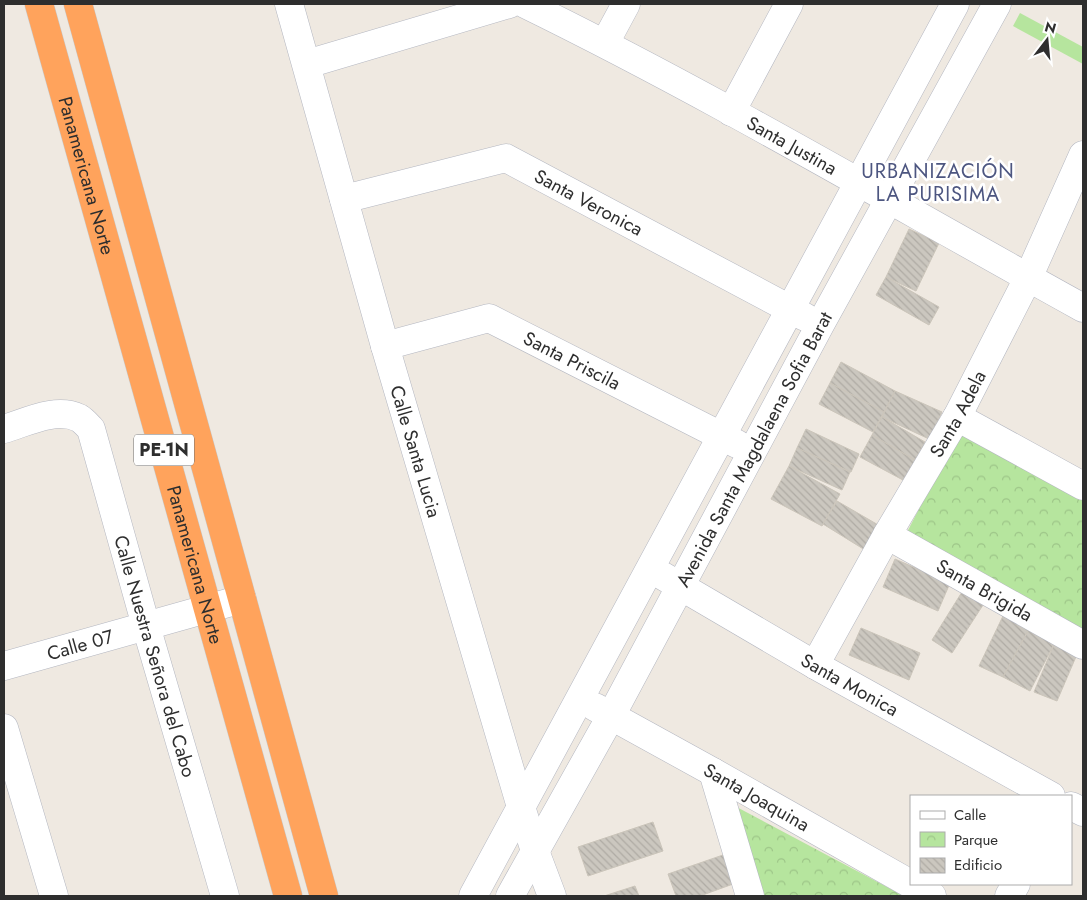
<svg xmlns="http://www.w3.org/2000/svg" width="1087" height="900" font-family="Jost,sans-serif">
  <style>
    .grass { fill: #b6e59e }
    .park { fill: url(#park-crowns) }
    .building { fill: url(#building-back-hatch); stroke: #cbc5ba }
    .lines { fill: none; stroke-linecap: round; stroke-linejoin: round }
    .minor-casing { stroke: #b4b7c1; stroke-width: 29 }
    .highway-casing { stroke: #c9c9c9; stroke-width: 29 }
    .minor { stroke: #fff; stroke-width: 28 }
    .highway { stroke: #ffa35c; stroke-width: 28 }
    .labels { text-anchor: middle; stroke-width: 5; stroke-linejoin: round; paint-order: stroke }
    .shield { fill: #fff; stroke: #6d6d6d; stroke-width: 1 }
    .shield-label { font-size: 18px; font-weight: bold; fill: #2e2e2e }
    .street-label { font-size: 19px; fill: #2e2e2e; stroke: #fff }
    .neighbourhood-label { font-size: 20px; letter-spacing: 1px; fill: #4d5680; stroke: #fff }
  </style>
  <defs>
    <pattern id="park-crowns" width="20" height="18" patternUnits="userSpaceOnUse" patternTransform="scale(1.25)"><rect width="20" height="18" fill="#b6e59e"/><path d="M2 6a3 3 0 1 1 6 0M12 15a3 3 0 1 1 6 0" fill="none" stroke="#9dc588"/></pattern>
    <pattern id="building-back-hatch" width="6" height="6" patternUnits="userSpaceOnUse" patternTransform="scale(1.25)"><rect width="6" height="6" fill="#cbc7bf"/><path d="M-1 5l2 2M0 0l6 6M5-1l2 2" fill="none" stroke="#afaba4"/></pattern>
  </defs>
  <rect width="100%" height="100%" fill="#efe9e1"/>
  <!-- grass -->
  <polygon class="grass" points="1020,13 1083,47 1083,64 1013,26"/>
  <!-- park -->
  <g class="park">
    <polygon points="959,431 1083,498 1083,638 903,540"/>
    <polygon points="731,804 904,896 761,896"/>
  </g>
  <!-- building -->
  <g class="building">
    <polygon points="909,229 939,243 916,291 886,277"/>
    <polygon points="886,277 939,307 929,325 876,295"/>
    <polygon points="841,362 895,391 884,412 830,383"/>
    <polygon points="830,383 884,412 873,432 819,404"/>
    <polygon points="895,391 942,412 929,439 882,417"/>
    <polygon points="882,417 925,442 915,460 872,435"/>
    <polygon points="806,429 859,454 851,472 797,448"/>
    <polygon points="872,435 915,460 903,480 860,457"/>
    <polygon points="797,448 850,472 842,490 789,466"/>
    <polygon points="789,466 840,494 822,526 771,499"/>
    <polygon points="837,501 880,526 865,550 823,524"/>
    <polygon points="895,559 950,583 938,611 883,587"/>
    <polygon points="962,592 983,605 952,653 932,640"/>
    <polygon points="1003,616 1029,629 1003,677 979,666"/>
    <polygon points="861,628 920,653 909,680 849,655"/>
    <polygon points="1029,629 1055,642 1030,691 1003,677"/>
    <polygon points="1055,642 1078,652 1057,701 1034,692"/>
    <polygon points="653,822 663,851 588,876 578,847"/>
    <polygon points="723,855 733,884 700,896 676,896 668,874"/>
    <polygon points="635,886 639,896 604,896"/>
  </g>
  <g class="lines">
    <defs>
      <g id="minor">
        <path id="s1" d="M289,4L385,346L521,807L535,851L552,896"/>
        <path id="s2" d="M525,4C715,97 898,206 1083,308"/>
        <polyline points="605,43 626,4"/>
        <polyline points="307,64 509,4"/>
        <polyline points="731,112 789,4"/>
        <path id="s3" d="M344,199L506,158L805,317"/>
        <path id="s4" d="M385,346L489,318L737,444"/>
        <polyline points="957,417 1083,486"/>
        <path id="s5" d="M4,429C27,422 56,407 79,418C84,421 87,425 91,429L146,626L225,896"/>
        <path id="s6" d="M887,535L1083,645"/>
        <path id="s7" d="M663,576L815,665L1051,796"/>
        <path id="s8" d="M815,665L887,535L957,417L1028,278L1083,155"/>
        <path id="s9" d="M4,666L242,599"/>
        <path id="s10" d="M595,707L713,772L932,896"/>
        <polyline points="4,728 54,896"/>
        <polyline points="713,772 750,896"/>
        <polyline points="1071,806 1083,812"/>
        <path d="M473,896C635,600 793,301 955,4"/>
        <path id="s11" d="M510,896L611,716L820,325L997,4"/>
        <polyline points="1009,896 1016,884"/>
      </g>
      <g id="highway">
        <path id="s12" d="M39,4L288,896"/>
        <polyline points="78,4 324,896"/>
      </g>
    </defs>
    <!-- minor casing -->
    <use href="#minor" class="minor-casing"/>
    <!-- highway casing -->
    <use href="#highway" class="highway-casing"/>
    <!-- minor -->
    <use href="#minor" class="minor"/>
    <!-- highway -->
    <use href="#highway" class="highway"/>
  </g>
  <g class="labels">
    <!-- shield labels -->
    <rect class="shield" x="134" y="434.5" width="60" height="31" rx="4"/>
    <g class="shield-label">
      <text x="164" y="456">PE-1N</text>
    </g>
    <!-- street labels -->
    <g class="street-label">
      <text dy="7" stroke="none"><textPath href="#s2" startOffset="302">Santa Justina</textPath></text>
      <text dy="7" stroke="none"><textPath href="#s12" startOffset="178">Panamericana Norte</textPath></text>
      <text dy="7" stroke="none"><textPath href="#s3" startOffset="261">Santa Veronica</textPath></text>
      <text dy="7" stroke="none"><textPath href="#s4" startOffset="201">Santa Priscila</textPath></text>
      <text dy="7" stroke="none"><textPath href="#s8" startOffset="289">Santa Adela</textPath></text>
      <text dy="7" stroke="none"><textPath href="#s11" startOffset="509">Avenida Santa Magdalaena Sofia Barat</textPath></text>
      <text dy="7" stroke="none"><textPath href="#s1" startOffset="465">Calle Santa Lucia</textPath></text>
      <text dy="7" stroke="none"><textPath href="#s12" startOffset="582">Panamericana Norte</textPath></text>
      <text dy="7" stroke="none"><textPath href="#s6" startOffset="112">Santa Brigida</textPath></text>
      <text dy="7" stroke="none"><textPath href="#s9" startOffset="79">Calle 07</textPath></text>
      <text dy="7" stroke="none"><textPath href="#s5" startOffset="330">Calle Nuestra Señora del Cabo</textPath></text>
      <text dy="7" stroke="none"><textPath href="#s7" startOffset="216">Santa Monica</textPath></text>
      <text dy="7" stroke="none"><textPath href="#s10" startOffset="185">Santa Joaquina</textPath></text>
    </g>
    <!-- neighbourhood labels -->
    <g class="neighbourhood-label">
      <text x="938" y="178">URBANIZACIÓN<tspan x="938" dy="23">LA PURISIMA</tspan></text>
    </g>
  </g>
  <!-- border -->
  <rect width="1087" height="900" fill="none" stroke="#2e2e2e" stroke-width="10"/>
  <!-- legend -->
  <rect x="910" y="795" width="162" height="90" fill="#ffffff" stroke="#ababab"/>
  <rect x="920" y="811" width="25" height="8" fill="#ffffff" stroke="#ababab"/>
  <text x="954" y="820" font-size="15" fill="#2e2e2e">Calle</text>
  <rect x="920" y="832" width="25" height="15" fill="url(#park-crowns)" stroke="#ababab"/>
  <text x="954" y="845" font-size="15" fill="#2e2e2e">Parque</text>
  <rect x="920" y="858" width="25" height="15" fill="url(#building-back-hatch)" stroke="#ababab"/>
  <text x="954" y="870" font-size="15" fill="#2e2e2e">Edificio</text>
  <!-- north arrow -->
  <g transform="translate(1047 40) rotate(16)" stroke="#ffffff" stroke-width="4" paint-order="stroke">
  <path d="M0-4L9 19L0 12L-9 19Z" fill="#2e2e2e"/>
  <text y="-8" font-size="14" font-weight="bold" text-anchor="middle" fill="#2e2e2e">N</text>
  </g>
</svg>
